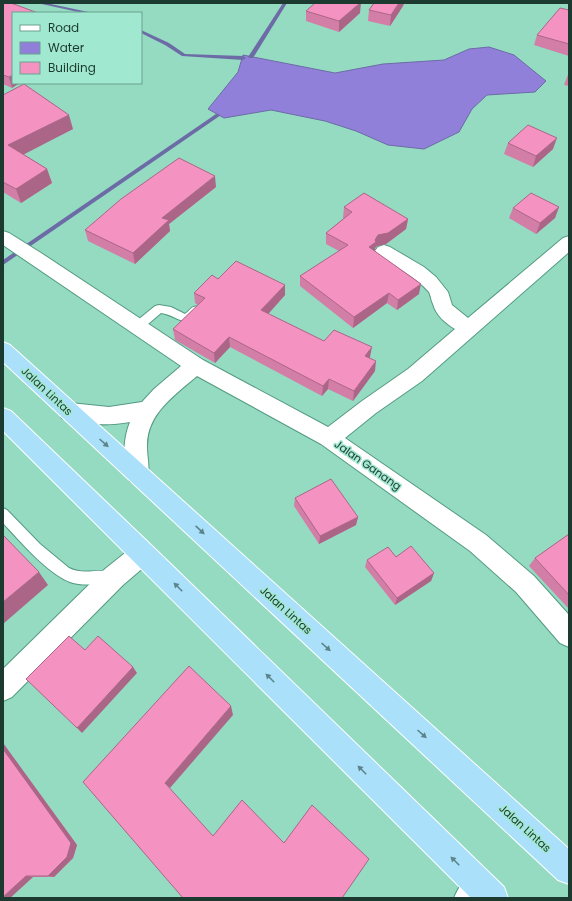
<svg xmlns="http://www.w3.org/2000/svg" width="572" height="901" font-family="Poppins,sans-serif">
  <style>
    .water { fill: #9080d9; stroke: #6d6ba6 }
    .lines { fill: none; stroke-linecap: round; stroke-linejoin: round }
    .stream { fill: #6d6ba6; fill-rule: evenodd }
    .service-casing { stroke: #549a83; stroke-width: 2 }
    .minor-casing { stroke: #549a83; stroke-width: 2 }
    .trunk-casing { stroke: #fff; stroke-width: 2 }
    .service { fill: #fff; fill-rule: evenodd }
    .minor { fill: #fff; fill-rule: evenodd }
    .trunk { fill: #abe0fa; fill-rule: evenodd }
    .wall { fill: #d27ea6 }
    .shaded-wall { fill: #ab6687 }
    .building { fill: #f492c1; stroke: #ab6687 }
    .oneway { fill: #5c858b }
    .labels { text-anchor: middle; stroke-width: 3; stroke-linejoin: round; paint-order: stroke }
    .street-label { font-size: 11px; fill: #1c3a30; stroke: #a0e8cf }
  </style>
  <rect width="100%" height="100%" fill="#94dbc2"/>
  <!-- water -->
  <polygon class="water" points="489,47 514,55 546,81 535,92 487,95 472,109 459,132 424,149 388,145 356,131 325,121 271,110 224,118 208,109 238,72 243,55 335,73 383,64 444,60 469,49"/>
  <g class="lines">
    <!-- stream -->
    <g class="stream">
      <polygon points="37,3 46,3 93,13 83,13"/>
      <polygon points="283,3 287,3 253,58 249,58 248,57"/>
      <polygon points="141,30 169,43 185,54 243,56 246,58 243,60 182,56 165,45 141,33"/>
      <polygon points="216,114 221,115 3,265 3,260"/>
    </g>
    <defs>
      <g id="service">
        <path d="M159,305L171,307L185,314C190,311 191,305 199,307L200,310C188,332 177,315 161,313L141,330H133L132,327L133,324L155,306Z"/>
        <path d="M3,508L7,510L40,544L69,568C84,576 101,567 116,573L118,577L116,581C110,584 104,584 98,584C88,585 79,585 70,582C48,574 19,540 3,523Z"/>
        <path d="M475,873L481,875L483,881L472,898H454C458,888 465,877 475,873Z"/>
      </g>
      <g id="minor">
        <path d="M3,231L9,233L41,253L203,360L328,427L362,401L408,369L455,329C445,323 436,315 433,304C431,300 431,296 429,292C415,276 395,267 378,255L375,251L378,247L384,245L390,247L424,267L436,277L448,292L452,305L468,318L563,238L569,236V252L422,381L376,413L345,438L486,535L534,576L569,615V647L560,643L516,592L470,551L321,444L197,376C175,395 146,414 147,447C147,459 151,470 146,481L138,484L130,481C122,464 123,439 130,422C108,426 84,425 62,418L59,412L62,406L70,403L109,407L142,402L154,389L181,366L3,245Z"/>
        <polygon points="143,542 151,545 155,553 151,561 123,585 12,697 3,701 3,669 105,569 135,545"/>
      </g>
      <g id="trunk">
        <polygon points="3,342 10,345 569,849 569,884 558,880 3,362"/>
        <polygon points="3,408 11,411 151,545 504,887 508,898 471,898 3,431"/>
      </g>
    </defs>
    <!-- service casing -->
    <use href="#service" class="service-casing"/>
    <!-- minor casing -->
    <use href="#minor" class="minor-casing"/>
    <!-- trunk casing -->
    <use href="#trunk" class="trunk-casing"/>
    <!-- service -->
    <use href="#service" class="service"/>
    <!-- minor -->
    <use href="#minor" class="minor"/>
    <!-- trunk -->
    <use href="#trunk" class="trunk"/>
  </g>
  <!-- wall -->
  <g class="wall">
    <polygon points="3,3 12,88 3,84"/>
    <polygon points="374,3 404,3 403,6 390,26 368,21 369,10"/>
    <polygon points="569,10 569,56 534,45 537,35"/>
    <polygon points="306,11 360,13 339,32 306,21"/>
    <polygon points="569,72 569,86 564,85"/>
    <polygon points="3,95 73,129 23,154 47,169 52,183 21,203 3,192"/>
    <polygon points="508,143 553,149 533,167 504,154"/>
    <polygon points="216,187 169,224 170,231 135,264 88,241 85,230"/>
    <polygon points="344,207 408,219 406,229 386,244 377,246 375,248 375,251 419,294 397,310 387,303 353,328 300,286 300,276 339,251 326,244 326,233 344,218 343,218"/>
    <polygon points="559,207 555,218 536,234 509,218 513,208"/>
    <polygon points="218,279 285,285 285,295 268,314 324,341 370,357 370,358 375,371 353,401 328,389 322,396 230,347 215,363 175,340 173,329 198,305 195,303 194,293"/>
    <polygon points="295,498 358,517 356,525 319,544 294,506"/>
    <polygon points="569,534 569,609 529,566 535,558"/>
    <polygon points="396,557 434,573 431,581 395,605 365,567 367,560"/>
    <polygon points="3,743 77,845 73,858 54,877 33,877 10,898"/>
  </g>
  <!-- shaded-wall -->
  <g class="shaded-wall">
    <polygon points="360,3 361,3 360,13 339,32 339,21"/>
    <polygon points="399,3 404,3 403,6 390,26 391,15"/>
    <polygon points="13,75 13,83 20,83 12,88 9,77"/>
    <polygon points="69,115 73,129 13,160 8,145"/>
    <polygon points="557,138 553,149 533,167 536,156"/>
    <polygon points="47,169 52,183 21,203 16,189"/>
    <polygon points="215,176 216,187 169,224 170,231 135,264 133,253 162,218"/>
    <polygon points="559,207 555,218 536,234 540,223"/>
    <polygon points="408,219 406,229 386,244 377,246 375,248 375,253 369,247 378,235"/>
    <polygon points="421,284 419,294 397,310 398,300"/>
    <polygon points="285,285 285,295 262,321 261,310"/>
    <polygon points="389,293 387,303 353,328 354,317"/>
    <polygon points="229,337 230,347 215,363 214,353"/>
    <polygon points="372,347 370,357 364,366 365,356"/>
    <polygon points="376,361 375,371 353,401 354,391"/>
    <polygon points="329,379 328,389 322,396 323,386"/>
    <polygon points="358,517 356,525 319,544 320,536"/>
    <polygon points="39,572 48,585 3,624 3,602"/>
    <polygon points="434,573 431,581 395,605 397,598"/>
    <polygon points="133,667 137,673 82,733 77,728"/>
    <polygon points="231,706 233,715 170,788 165,783"/>
    <polygon points="3,743 77,845 73,858 54,877 48,876 3,749"/>
    <polygon points="26,876 33,877 10,898 3,898 3,897"/>
  </g>
  <!-- building -->
  <g class="building">
    <polygon points="3,3 11,3 38,13 13,13 13,75 9,77 3,75"/>
    <polygon points="315,3 360,3 339,21 306,11"/>
    <polygon points="374,3 399,3 391,15 369,10"/>
    <polygon points="560,8 569,10 569,44 537,35"/>
    <polygon points="24,84 69,115 8,145 47,169 16,189 3,182 3,95"/>
    <polygon points="528,125 557,138 536,156 508,143"/>
    <polygon points="179,158 215,176 162,218 169,220 133,253 85,230 121,199"/>
    <polygon points="364,193 408,219 388,233 378,235 375,240 376,242 369,247 421,284 398,300 389,293 354,317 300,276 348,245 326,233 352,212 344,207"/>
    <polygon points="531,193 559,207 540,223 513,208"/>
    <polygon points="236,261 285,285 261,310 324,341 334,330 372,347 365,356 376,361 354,391 329,379 323,386 229,337 214,353 173,329 205,298 194,293 212,275 218,279"/>
    <polygon points="331,479 358,517 320,536 295,498"/>
    <polygon points="569,534 569,595 535,558"/>
    <polygon points="3,535 39,572 3,602"/>
    <polygon points="411,546 434,573 397,598 367,560 388,547 396,557"/>
    <polygon points="69,636 85,650 98,636 133,667 77,728 26,679"/>
    <polygon points="189,666 231,706 165,783 213,836 242,800 284,843 312,805 369,859 342,898 183,898 83,782"/>
    <polygon points="3,749 71,843 67,857 48,876 26,876 3,897"/>
  </g>
  <!-- one-way arrows -->
  <defs><path id="oneway-solid" d="M-6-.8H1V-3.2L6.5 0L1 3.2V.8H-6Z"/></defs>
  <g class="oneway">
    <use href="#oneway-solid" transform="translate(104 443) rotate(42)"/>
    <use href="#oneway-solid" transform="translate(200 530) rotate(43)"/>
    <use href="#oneway-solid" transform="translate(178 587) rotate(-135)"/>
    <use href="#oneway-solid" transform="translate(326 647) rotate(42)"/>
    <use href="#oneway-solid" transform="translate(270 678) rotate(-135)"/>
    <use href="#oneway-solid" transform="translate(422 734) rotate(42)"/>
    <use href="#oneway-solid" transform="translate(362 770) rotate(-135)"/>
    <use href="#oneway-solid" transform="translate(455 861) rotate(-135)"/>
  </g>
  <g class="labels">
    <!-- street labels -->
    <g class="street-label">
      <text transform="translate(47 391) rotate(43)" y="4">Jalan Lintas</text>
      <text transform="translate(368 465) rotate(35)" y="4">Jalan Ganang</text>
      <text transform="translate(286 610) rotate(42)" y="4">Jalan Lintas</text>
      <text transform="translate(525 828) rotate(42)" y="4">Jalan Lintas</text>
    </g>
  </g>
  <!-- border -->
  <rect width="572" height="901" fill="none" stroke="#1c3a30" stroke-width="8"/>
  <!-- legend -->
  <rect x="12" y="12" width="130" height="72" fill="#a0e8cf" stroke="#6ba28f"/>
  <rect x="20" y="25" width="20" height="6" fill="#ffffff" stroke="#6ba28f"/>
  <text x="48" y="32" font-size="12" fill="#1c3a30">Road</text>
  <rect x="20" y="42" width="20" height="12" fill="#9080d9" stroke="#6ba28f"/>
  <text x="48" y="52" font-size="12" fill="#1c3a30">Water</text>
  <rect x="20" y="62" width="20" height="12" fill="#f492c1" stroke="#6ba28f"/>
  <text x="48" y="72" font-size="12" fill="#1c3a30">Building</text>
</svg>
